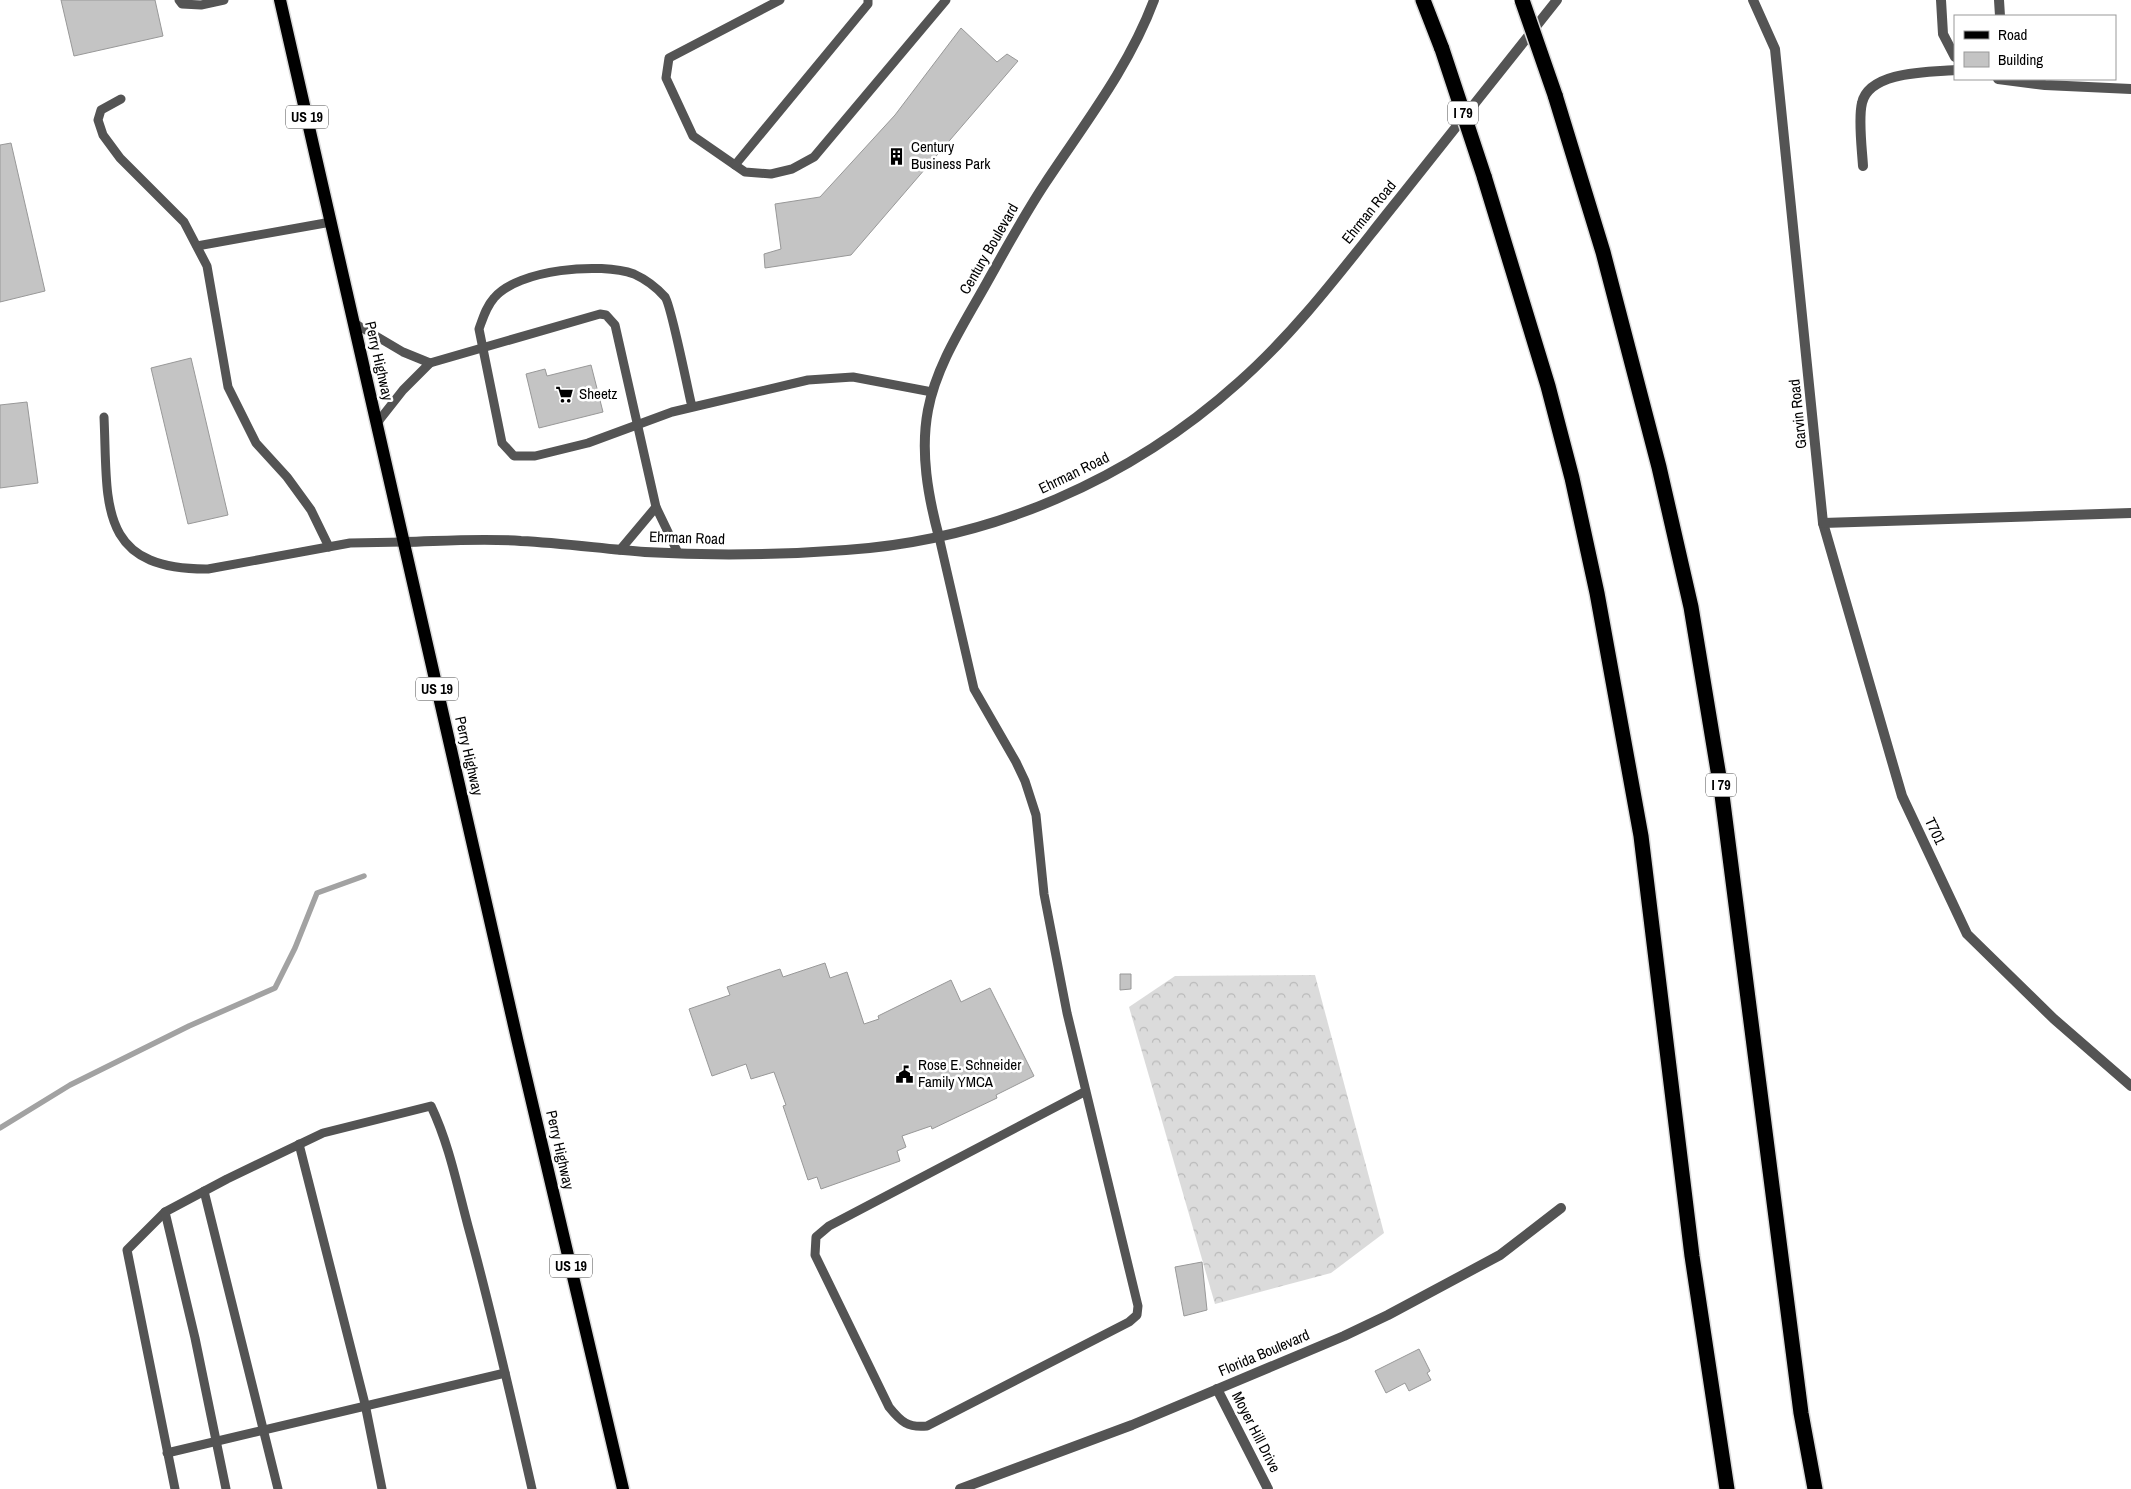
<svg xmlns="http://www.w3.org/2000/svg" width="2131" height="1489" font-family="'Archivo Narrow',sans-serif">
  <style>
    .forest { fill: url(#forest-crowns) }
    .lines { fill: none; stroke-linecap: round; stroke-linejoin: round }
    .stream { stroke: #a2a2a2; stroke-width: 5.5 }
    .building { fill: #c4c4c4; stroke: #989898 }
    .primary-casing { stroke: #dbdbdb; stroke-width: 15 }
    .motorway-casing { stroke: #dbdbdb; stroke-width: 18 }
    .service { stroke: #545454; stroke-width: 9 }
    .minor { stroke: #545454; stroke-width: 10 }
    .tertiary { stroke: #545454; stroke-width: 10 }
    .primary { stroke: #000; stroke-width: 12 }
    .motorway { stroke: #000; stroke-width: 15 }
    .motorway-bridge-casing { stroke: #dbdbdb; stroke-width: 18; stroke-linecap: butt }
    .motorway-bridge { stroke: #000; stroke-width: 15 }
    .labels { text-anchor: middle; stroke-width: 5; stroke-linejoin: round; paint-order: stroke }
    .shield { fill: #fff; stroke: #4c4c4c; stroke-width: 1 }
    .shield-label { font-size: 14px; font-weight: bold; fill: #000 }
    .poi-label { font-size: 15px; fill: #000; stroke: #fff; text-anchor: start }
    .street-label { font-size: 15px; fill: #000; stroke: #fff }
  </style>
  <defs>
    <pattern id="forest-crowns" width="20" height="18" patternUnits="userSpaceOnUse" patternTransform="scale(1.25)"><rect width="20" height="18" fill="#dbdbdb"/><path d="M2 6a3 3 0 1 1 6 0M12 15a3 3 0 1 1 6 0" fill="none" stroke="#bababa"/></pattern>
  </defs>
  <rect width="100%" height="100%" fill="#fff"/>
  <!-- forest -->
  <polygon class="forest" points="1315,975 1384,1233 1331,1273 1215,1304 1129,1007 1175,976"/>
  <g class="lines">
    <!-- stream -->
    <polyline class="stream" points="0,1128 70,1085 189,1026 275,988 295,948 317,893 364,876"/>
  </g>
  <!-- building -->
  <g class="building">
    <polygon points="61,0 155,0 163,36 74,56"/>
    <polygon points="961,28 997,62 1007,54 1018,61 851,255 765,268 764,254 781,249 775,204 820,197 895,115"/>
    <polygon points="11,143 45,291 0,302 0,145"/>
    <polygon points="191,358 228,515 188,524 151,368"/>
    <polygon points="591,365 603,412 539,428 526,374 545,369 547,376"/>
    <polygon points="27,402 38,483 0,488 0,405"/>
    <polygon points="825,963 830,978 847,972 864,1024 879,1019 878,1016 951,980 961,1002 990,988 1034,1076 996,1095 997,1098 932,1129 931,1126 902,1136 906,1147 897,1151 900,1161 821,1189 817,1177 808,1180 783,1106 786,1105 774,1072 751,1079 746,1064 712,1076 689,1009 730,995 727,987 780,969 783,977"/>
    <polygon points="1120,974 1131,974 1131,989 1120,990"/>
    <polygon points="1202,1262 1207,1310 1184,1316 1175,1267"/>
    <polygon points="1419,1349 1430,1371 1427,1373 1431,1380 1409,1391 1405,1383 1386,1393 1375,1371"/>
  </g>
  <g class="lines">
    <defs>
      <polyline id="primary" points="280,0 518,1043 623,1489"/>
      <g id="motorway">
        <polyline points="1423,0 1442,49"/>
        <polyline points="1555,95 1603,252 1659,467 1691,607 1722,795 1801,1413 1815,1489"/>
        <polyline points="1484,176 1548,386 1572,478 1597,593 1641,836 1692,1256 1727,1489"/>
      </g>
    </defs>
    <!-- primary casing -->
    <use href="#primary" class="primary-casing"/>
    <!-- motorway casing -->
    <use href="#motorway" class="motorway-casing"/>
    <!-- service -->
    <g class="service">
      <polyline points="179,0 182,4 201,5 224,0"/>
      <polyline points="780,0 669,58 666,78 693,136 745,172 771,174 792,169 814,157 946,0"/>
      <polyline points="121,99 101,110 98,120 103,135 120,158 184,222 207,266 228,387 256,443 287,477 311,510 329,547"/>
      <polyline points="735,165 868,4 868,0"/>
      <polyline points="197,246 331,222"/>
      <polyline points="354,323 403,352 430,363 403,390 377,423"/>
      <polyline points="430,363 600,314 606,315 615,325 656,507 678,553"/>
      <path d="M692,407C688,391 671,304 665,297C657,288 645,279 634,274C601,262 518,269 494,298C486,307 483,318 479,329L502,443L514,456H535L588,443L672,412L808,380L853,377L932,392"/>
      <path d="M104,417C108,502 96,570 208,569L350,543L404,542"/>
      <path d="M939,537L974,689L1016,762L1025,781L1036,815L1044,894L1067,1013L1138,1306L1137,1315L1129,1322L927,1426C908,1428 901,1422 889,1407L815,1255L816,1237L829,1226L1086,1091"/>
      <polyline points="620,550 656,507"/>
      <polyline points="299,1144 365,1404 382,1489"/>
      <polyline points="204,1191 278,1489"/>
      <polyline points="165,1212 127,1250 175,1489"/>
      <polyline points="167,1453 505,1373"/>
      <path d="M226,1489L195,1338L165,1212L227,1179L323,1133L431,1106C449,1144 457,1185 468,1226C492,1313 512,1401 532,1489"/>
    </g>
    <!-- minor -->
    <g class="minor">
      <polyline points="1753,0 1775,49 1823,523 1902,796 1967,934 2054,1019 2131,1086"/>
      <polyline points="1941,0 1943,34 1955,57"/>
      <polyline points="1999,0 2000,16"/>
      <polyline points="1998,79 2045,85 2131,89"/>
      <path d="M1863,166C1862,149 1858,119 1862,103C1869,71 1929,72 1955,70"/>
      <polyline points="1823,523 2131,513"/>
      <path d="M939,537C928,496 920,452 928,410C936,368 960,330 981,293C1002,256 1022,218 1046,182C1085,123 1129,67 1154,0"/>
      <polyline points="1217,1389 1268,1489"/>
      <polyline points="960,1489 1132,1425 1344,1336 1388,1315 1500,1255 1561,1208"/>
    </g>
    <!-- tertiary -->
    <path class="tertiary" d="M404,542C443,541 482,538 521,541C563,543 604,549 645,552C712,556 779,555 846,550C992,540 1130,480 1239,382C1299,329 1348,262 1398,200C1451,133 1504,67 1557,0"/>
    <!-- primary -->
    <use href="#primary" class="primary"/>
    <!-- motorway -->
    <use href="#motorway" class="motorway"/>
    <defs>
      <g id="motorway-bridge">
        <polyline points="1522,0 1555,95"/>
        <polyline points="1442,49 1484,176"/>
      </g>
    </defs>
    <!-- motorway-bridge casing -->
    <use href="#motorway-bridge" class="motorway-bridge-casing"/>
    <!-- motorway-bridge -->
    <use href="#motorway-bridge" class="motorway-bridge"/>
  </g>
  <!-- icons -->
  <defs>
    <symbol id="building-bare" viewBox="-9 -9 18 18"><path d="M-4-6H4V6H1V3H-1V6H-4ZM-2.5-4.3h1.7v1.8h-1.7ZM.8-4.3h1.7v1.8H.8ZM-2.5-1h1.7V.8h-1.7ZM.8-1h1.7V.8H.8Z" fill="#000" stroke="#fff" stroke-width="2.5" paint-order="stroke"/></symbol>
    <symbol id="supermarket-bare" viewBox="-9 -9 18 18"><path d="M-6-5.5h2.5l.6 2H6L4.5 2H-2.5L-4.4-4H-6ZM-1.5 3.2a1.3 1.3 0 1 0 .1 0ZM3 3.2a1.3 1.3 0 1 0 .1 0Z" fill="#000" stroke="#fff" stroke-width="2.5" paint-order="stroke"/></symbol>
    <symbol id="civic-bare" viewBox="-9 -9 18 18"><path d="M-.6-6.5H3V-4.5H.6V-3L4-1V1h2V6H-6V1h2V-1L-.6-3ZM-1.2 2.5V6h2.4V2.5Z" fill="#000" stroke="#fff" stroke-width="2.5" paint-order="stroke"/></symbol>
  </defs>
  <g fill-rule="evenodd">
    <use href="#building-bare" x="884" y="144" width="25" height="25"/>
    <use href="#supermarket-bare" x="552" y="382" width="25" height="25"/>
    <use href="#civic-bare" x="892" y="1062" width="25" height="25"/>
  </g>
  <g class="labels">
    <!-- shield labels -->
    <g class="shield">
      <rect x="1448" y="101.5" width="30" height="23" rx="4"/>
      <rect x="286" y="105.5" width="42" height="23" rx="4"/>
      <rect x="416" y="677.5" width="42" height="23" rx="4"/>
      <rect x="1706" y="773.5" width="30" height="23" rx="4"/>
      <rect x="550" y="1254.5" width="42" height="23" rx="4"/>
    </g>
    <g class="shield-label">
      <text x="1463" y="118">I 79</text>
      <text x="307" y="122">US 19</text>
      <text x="437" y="694">US 19</text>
      <text x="1721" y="790">I 79</text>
      <text x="571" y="1271">US 19</text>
    </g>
    <!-- poi labels -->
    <g class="poi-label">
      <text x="911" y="152">Century<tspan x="911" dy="17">Business Park</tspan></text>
      <text x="579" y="399">Sheetz</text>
      <text x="918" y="1070">Rose E. Schneider<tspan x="918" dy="17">Family YMCA</tspan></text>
    </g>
    <!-- street labels -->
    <g class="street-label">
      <text transform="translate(1369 212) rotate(-51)" y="5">Ehrman Road</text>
      <text transform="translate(989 249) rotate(-60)" y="5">Century Boulevard</text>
      <text transform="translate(379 361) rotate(77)" y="5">Perry Highway</text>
      <text transform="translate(1798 414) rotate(-96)" y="5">Garvin Road</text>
      <text transform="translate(1074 473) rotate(-26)" y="5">Ehrman Road</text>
      <text transform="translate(687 538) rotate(2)" y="5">Ehrman Road</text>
      <text transform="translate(469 756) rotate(77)" y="5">Perry Highway</text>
      <text transform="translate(1935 831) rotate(65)" y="5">T701</text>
      <text transform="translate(560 1150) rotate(77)" y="5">Perry Highway</text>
      <text transform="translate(1264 1353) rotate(-23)" y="5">Florida Boulevard</text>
      <text transform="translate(1256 1432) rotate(63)" y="5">Moyer Hill Drive</text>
    </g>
  </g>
  <!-- legend -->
  <rect x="1954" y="15" width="162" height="65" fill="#ffffff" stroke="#999999"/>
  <rect x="1964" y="31" width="25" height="8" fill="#000000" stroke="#999999"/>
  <text x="1998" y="40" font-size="15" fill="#000000">Road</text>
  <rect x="1964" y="52" width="25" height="15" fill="#c4c4c4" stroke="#999999"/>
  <text x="1998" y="65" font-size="15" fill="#000000">Building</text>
</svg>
